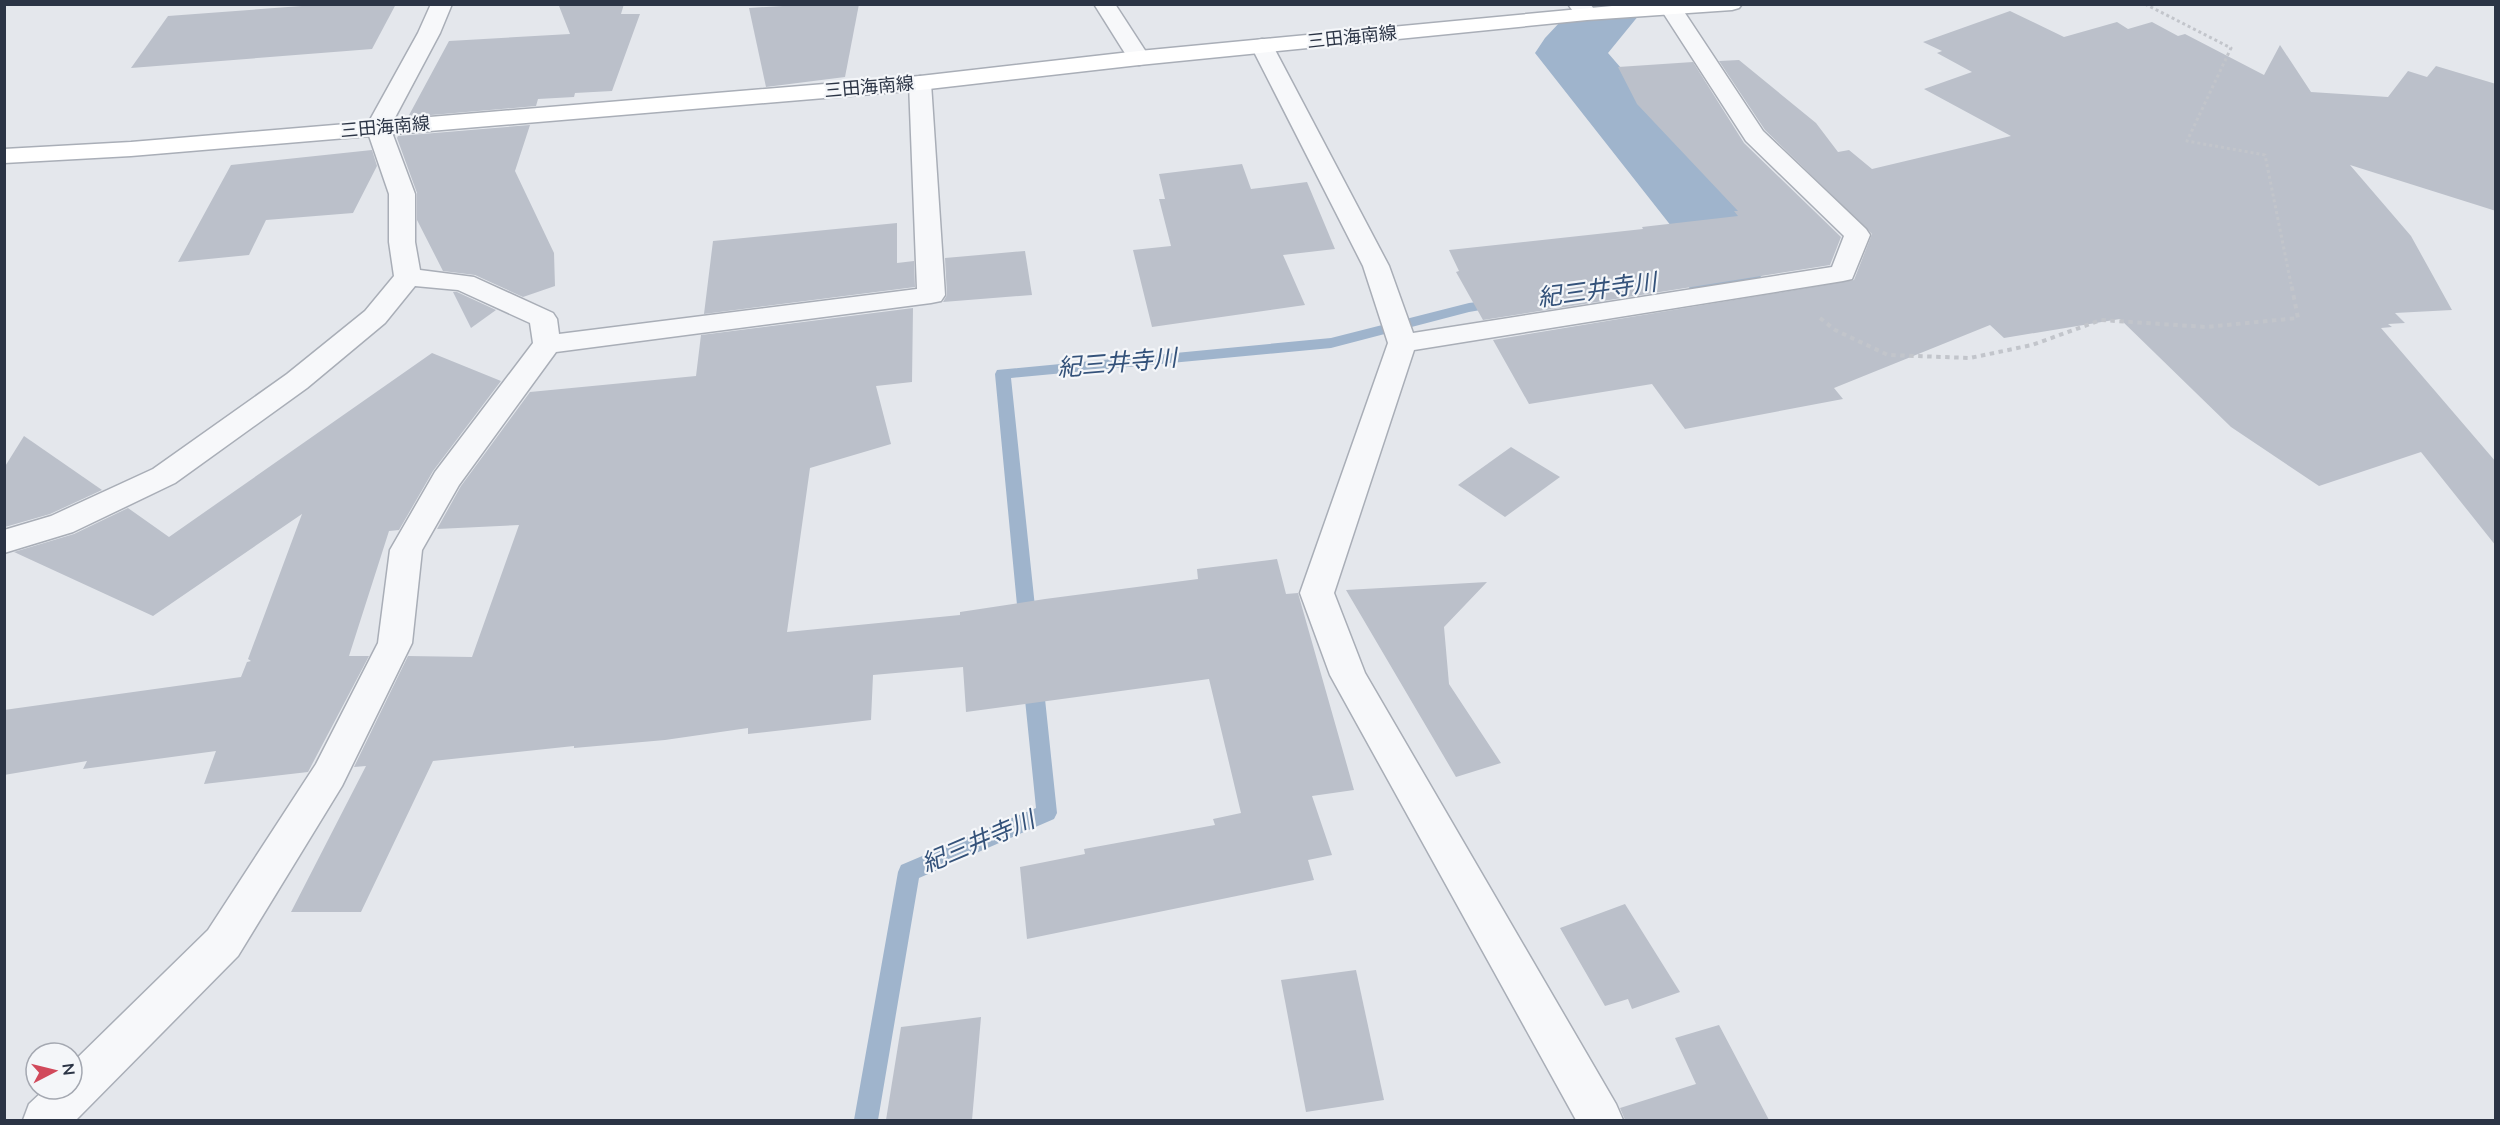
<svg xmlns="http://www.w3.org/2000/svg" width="2500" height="1125" font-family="Mulish,'Noto Sans JP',sans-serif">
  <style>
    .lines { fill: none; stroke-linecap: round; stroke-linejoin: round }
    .stream { fill: #9fb4cc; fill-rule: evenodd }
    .river { fill: #9fb4cc; fill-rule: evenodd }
    .building { fill: #bbc0ca }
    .minor-casing { stroke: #a9aeb7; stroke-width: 3 }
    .tertiary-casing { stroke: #a9aeb7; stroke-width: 3 }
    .secondary-casing { stroke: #a9aeb7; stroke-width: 3 }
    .path-far1 { stroke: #c2c5cb; stroke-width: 3; stroke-dasharray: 3 3; stroke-linecap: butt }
    .path { stroke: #c2c5cb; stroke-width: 4; stroke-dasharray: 4.5 4.5; stroke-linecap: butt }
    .minor { fill: #f7f8fa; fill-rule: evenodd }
    .tertiary { fill: #f7f8fa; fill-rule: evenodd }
    .secondary { fill: #fff; fill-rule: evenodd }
    .labels { text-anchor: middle; stroke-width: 4.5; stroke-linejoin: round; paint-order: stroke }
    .far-street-label { font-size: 18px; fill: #2b3445; stroke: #f4f6f9 }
    .water-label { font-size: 24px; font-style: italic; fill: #34527a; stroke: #f4f6f9 }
  </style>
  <rect width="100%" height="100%" fill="#e4e7ec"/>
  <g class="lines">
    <!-- stream -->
    <g class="stream">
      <polygon points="1499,299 1504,300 1506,303 1504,306 1469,312 1331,348 1011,378 1037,626 1035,631 1028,633 1021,631 1019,626 995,374 997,370 1331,338 1469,303"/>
      <polygon points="1033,672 1040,675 1043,680 1057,813 1054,819 919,878 878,1120 854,1120 898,872 901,865 1036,808 1023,680 1026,675"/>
    </g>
    <!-- river -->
    <polygon class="river" points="1577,4 1648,4 1608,53 1762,231 1774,249 1764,272 1751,290 1721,298 1691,290 1678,272 1690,250 1535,53 1545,38"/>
  </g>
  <!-- building -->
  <g class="building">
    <polygon points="329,4 396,4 372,49 131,68 168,16"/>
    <polygon points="624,4 621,14 640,14 612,91 575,93 574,97 538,99 536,106 408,117 449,41 570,34 559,6"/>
    <polygon points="816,4 859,4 845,77 766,87 749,8"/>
    <polygon points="2010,11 2064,37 2117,22 2128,29 2152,22 2178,36 2185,34 2264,75 2280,45 2311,92 2388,97 2408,71 2427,77 2436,66 2496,84 2496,211 2350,165 2411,236 2452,310 2395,313 2405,323 2388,324 2392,327 2381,328 2496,462 2496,546 2421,452 2319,486 2231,427 2120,319 2004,338 1990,325 1834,388 1843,399 1685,429 1652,384 1529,404 1493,340 1854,280 1872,234 1765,130 1719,61 1739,60 1816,123 1838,152 1849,150 1872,169 2011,136 1924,89 1972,72 1937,53 1942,51 1923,42"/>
    <polygon points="1693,62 1744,143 1841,237 1830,265 1483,320 1456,272 1459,271 1449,250 1643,229 1642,227 1738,216 1734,211 1738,211 1637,104 1618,67"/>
    <polygon points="530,125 515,171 554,253 555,286 523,297 475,275 443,271 417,220 417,193 397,138 398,136"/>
    <polygon points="372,150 377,166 353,213 266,220 249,255 178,262 231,165"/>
    <polygon points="1242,164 1251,189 1307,182 1335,249 1283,255 1305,305 1152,327 1133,250 1171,246 1159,199 1165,199 1159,174"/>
    <polygon points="897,223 897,263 914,261 915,287 704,314 713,241"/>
    <polygon points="1025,251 1032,295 943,302 947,295 945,258"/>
    <polygon points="453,292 457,292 496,310 471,328"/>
    <polygon points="913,308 912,382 876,386 891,444 810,468 787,632 960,615 960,612 1045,599 1198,579 1197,569 1277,559 1286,594 1298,593 1354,790 1312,796 1332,855 1308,860 1314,880 1027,939 1020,867 1085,854 1084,849 1215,825 1213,819 1241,813 1209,679 966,712 963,667 873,675 871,720 748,734 748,728 665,740 574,748 574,746 433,761 361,912 291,912 366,766 354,767 408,656 472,657 519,525 437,529 461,486 530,392 696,376 701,335"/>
    <polygon points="432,353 501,381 433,471 399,530 389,531 349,656 369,656 308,772 204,784 216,751 83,769 87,761 4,775 4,710 241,677 247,662 251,661 248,659 302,514 153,616 14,552 74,534 128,508 169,537"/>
    <polygon points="24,436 102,490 50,514 5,527 4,468"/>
    <polygon points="1511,447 1560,477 1505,517 1458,485"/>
    <polygon points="1487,582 1444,627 1449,684 1501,763 1456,777 1346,590"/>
    <polygon points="1625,904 1680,992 1632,1009 1628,999 1605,1006 1560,928"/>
    <polygon points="1356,970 1384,1100 1306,1112 1281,980"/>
    <polygon points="981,1017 972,1120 886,1120 901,1027"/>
    <polygon points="1719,1025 1769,1120 1625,1120 1620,1108 1696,1084 1675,1038"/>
  </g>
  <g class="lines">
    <defs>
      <g id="minor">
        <polygon points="431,4 452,4 440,33 390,127 415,194 415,242 420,270 474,277 553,313 557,319 559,334 917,289 909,83 912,78 920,76 928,78 931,83 945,295 941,301 931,303 556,352 459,485 422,550 412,643 342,786 238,956 76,1120 23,1120 29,1104 45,1089 72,1089 72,1063 208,930 316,764 378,643 390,550 435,472 533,343 530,323 458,290 415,286 385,323 307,388 175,483 73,532 4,553 4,530 51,516 153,469 287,374 365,311 394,276 389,242 389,194 366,127 418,33"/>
        <path d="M1568,4H1590L1598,14L1594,18C1581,22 1575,15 1568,4Z"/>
        <polygon points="1663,4 1679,4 1763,131 1866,229 1870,235 1852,279 1843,281 1414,350 1334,593 1365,673 1616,1104 1623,1120 1576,1120 1330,675 1300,593 1388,343 1363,266 1251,46 1254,41 1262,39 1270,41 1273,46 1389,266 1413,333 1832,267 1844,236 1746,141 1660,8"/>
      </g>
      <polygon id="tertiary" points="1094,4 1115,4 1150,58 1147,63 1139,65 1131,63"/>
      <polygon id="secondary" points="1633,4 1742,4 1739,8 1732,10 1587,20 1139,65 920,90 131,156 4,163 4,149 131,142 920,76 1139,51"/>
    </defs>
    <!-- minor casing -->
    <use href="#minor" class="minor-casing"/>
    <!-- tertiary casing -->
    <use href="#tertiary" class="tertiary-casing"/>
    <!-- secondary casing -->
    <use href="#secondary" class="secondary-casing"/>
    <!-- path-far1 -->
    <polyline class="path-far1" points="2145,4 2231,48 2187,141 2265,155 2291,284"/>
    <!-- path -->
    <polyline class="path" points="1820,318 1835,330 1888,355 1970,358 2032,345 2101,320 2206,327 2298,318 2291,283"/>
    <!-- minor -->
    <use href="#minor" class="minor"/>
    <!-- tertiary -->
    <use href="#tertiary" class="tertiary"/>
    <!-- secondary -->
    <use href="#secondary" class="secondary"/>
  </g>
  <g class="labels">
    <!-- far-street labels -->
    <g class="far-street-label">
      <text transform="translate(1352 37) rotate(-6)" y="6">三田海南線</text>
      <text transform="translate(869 87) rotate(-5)" y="6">三田海南線</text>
      <text transform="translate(385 127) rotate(-5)" y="6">三田海南線</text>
    </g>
    <!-- water labels -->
    <g class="water-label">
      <text transform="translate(1597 290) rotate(-8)" y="8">紀三井寺川</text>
      <text transform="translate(1117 363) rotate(-5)" y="8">紀三井寺川</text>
      <text transform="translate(978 842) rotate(-23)" y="8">紀三井寺川</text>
    </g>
  </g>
  <!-- border -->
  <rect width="2500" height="1125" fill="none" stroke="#2b3445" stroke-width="12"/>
  <!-- north arrow -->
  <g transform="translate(54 1071) rotate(83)"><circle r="28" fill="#f4f6f9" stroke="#a4a8b1" stroke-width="1.5"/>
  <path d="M0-4.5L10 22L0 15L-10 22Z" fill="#d1495b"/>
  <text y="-9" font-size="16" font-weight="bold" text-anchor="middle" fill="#2b3445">N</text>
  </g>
</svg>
